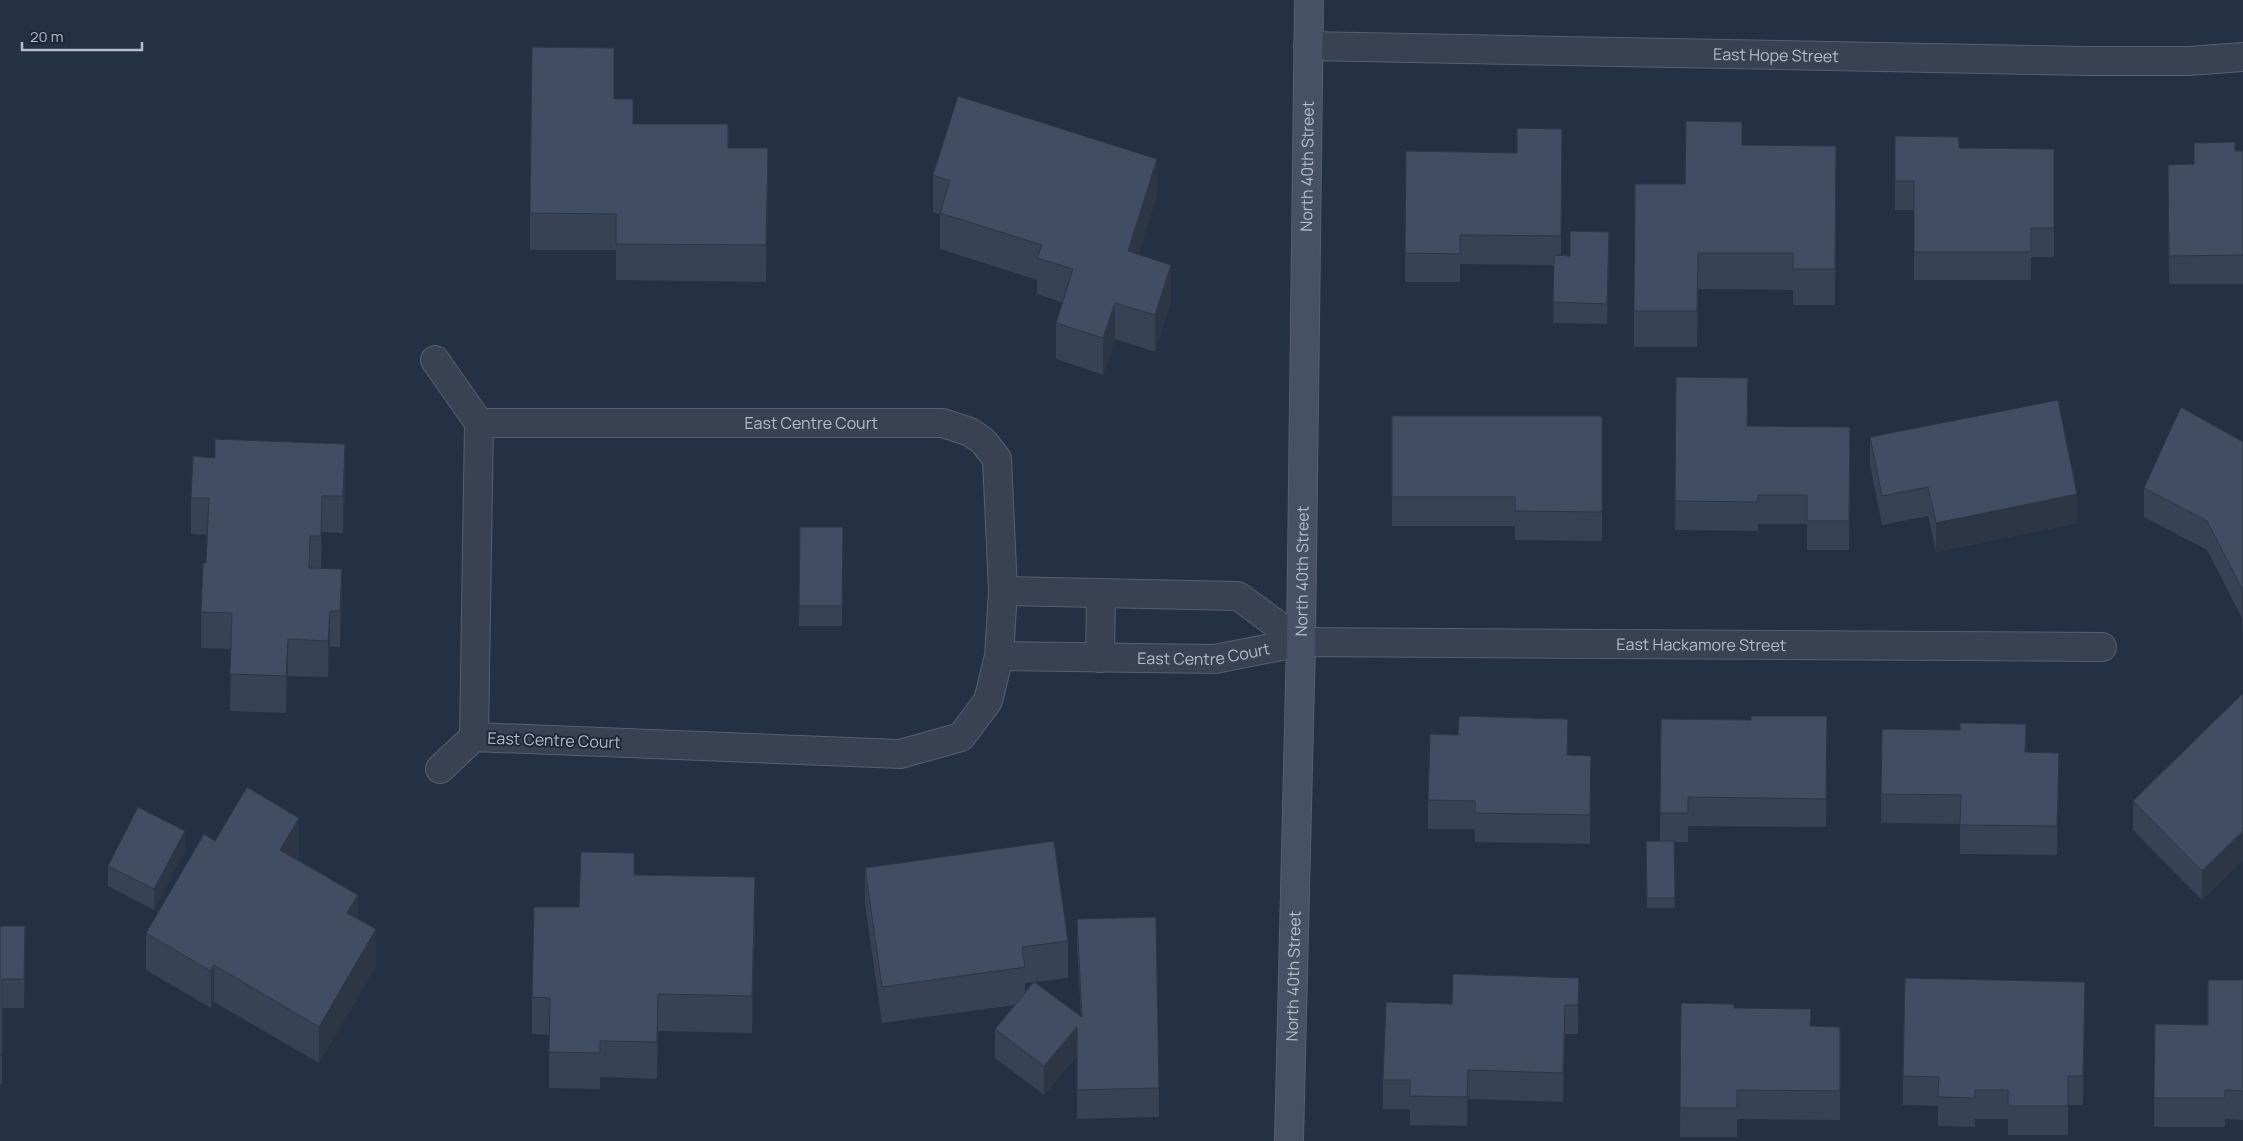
<svg xmlns="http://www.w3.org/2000/svg" width="2243" height="1141" font-family="Manrope,sans-serif">
  <style>
    .lines { fill: none; stroke-linecap: round; stroke-linejoin: round }
    .street-casing { stroke: #56606f; stroke-width: 30 }
    .secondary-casing { stroke: #56606f; stroke-width: 30 }
    .street { stroke: #394252; stroke-width: 28 }
    .secondary { stroke: #465165; stroke-width: 28 }
    .wall { fill: #374255; fill-rule: evenodd }
    .shaded-wall { fill: #2d3645 }
    .building { fill: #404d63; stroke: #2d3645 }
    .labels { text-anchor: middle; stroke-width: 4; stroke-linejoin: round; paint-order: stroke }
    .street-label { font-size: 16px; fill: #b5bdcc; stroke: #1d2737 }
  </style>
  <rect width="100%" height="100%" fill="#243043"/>
  <g class="lines">
    <defs>
      <g id="street">
        <path id="s1" d="M1308,46L2087,61H2189L2243,57"/>
        <path id="s2" d="M435,360L479,423H943L970,432L983,441L997,459L1003,591L999,656L988,701L961,737L900,754L474,737L440,769"/>
        <polyline points="1003,591 1238,596 1301,642"/>
        <path id="s3" d="M999,656L1215,659L1301,642L2102,647"/>
        <polyline points="1100,658 1101,593"/>
        <polyline points="474,737 479,423"/>
      </g>
      <g id="secondary">
        <path id="s4" d="M1289,1141L1301,642L1309,0"/>
      </g>
    </defs>
    <!-- street casing -->
    <use href="#street" class="street-casing"/>
    <!-- secondary casing -->
    <use href="#secondary" class="secondary-casing"/>
    <!-- street -->
    <use href="#street" class="street"/>
    <!-- secondary -->
    <use href="#secondary" class="secondary"/>
  </g>
  <!-- wall -->
  <g class="wall">
    <polygon points="614,99 633,124 728,148 768,185 766,282 616,280 616,250 530,250 530,213"/>
    <polygon points="1562,129 1561,255 1570,256 1609,252 1607,324 1553,323 1554,265 1460,264 1460,282 1405,282 1406,151 1517,153"/>
    <polygon points="1895,136 1959,148 2054,149 2054,257 2031,257 2031,280 1914,280 1914,210 1895,210"/>
    <polygon points="1742,145 1836,146 1835,305 1793,305 1793,290 1698,289 1697,347 1634,347 1634,311 1685,184"/>
    <polygon points="2235,151 2243,151 2243,284 2169,284 2168,165 2194,164"/>
    <polygon points="933,175 1157,196 1138,254 1171,301 1155,352 1115,339 1103,375 1056,359 1056,323 1063,303 1037,294 1037,280 940,249 940,214 933,212"/>
    <polygon points="1676,377 1748,426 1850,455 1849,550 1807,550 1807,524 1758,524 1758,531 1675,530"/>
    <polygon points="1392,416 1602,416 1602,541 1515,540 1515,526 1392,526"/>
    <polygon points="1870,437 2077,523 1936,552 1928,516 1882,525 1870,465"/>
    <polygon points="2243,442 2243,643 2242,618 2207,550 2144,517 2144,488"/>
    <polygon points="345,480 343,533 322,532 321,568 342,606 340,647 330,647 328,677 288,676 286,713 230,711 231,649 201,648 201,612 206,563 207,535 191,534 191,498"/>
    <polygon points="800,527 843,527 842,626 799,626"/>
    <polygon points="2243,693 2243,860 2202,900 2133,830 2133,801"/>
    <polygon points="1661,719 1827,745 1826,827 1688,826 1688,842 1674,842 1675,908 1647,908 1646,841 1660,841"/>
    <polygon points="2026,752 2059,782 2057,855 1960,854 1960,824 1881,823 1881,794"/>
    <polygon points="1568,755 1591,785 1590,844 1475,842 1475,829 1428,829 1428,800"/>
    <polygon points="215,841 299,854 296,860 358,919 376,966 319,1063 214,1002 211,1008 146,970 146,933"/>
    <polygon points="185,851 154,910 108,886 108,866"/>
    <path d="M865,868L1068,941V978L1035,982L1081,1016L1077,948V919L1159,1088V1117L1077,1119V1056L1044,1095L995,1058V1029L1015,1005L882,1023L865,904ZM1033,982L1025,992V983Z"/>
    <polygon points="634,875 755,914 752,1033 658,1031 657,1079 600,1077 600,1089 549,1088 549,1035 532,1034 532,997 579,907"/>
    <polygon points="0,926 25,926 24,1008 2,1008 2,1084 0,1084"/>
    <polygon points="1579,978 1578,1034 1565,1034 1563,1102 1468,1099 1467,1126 1410,1125 1410,1109 1383,1109 1383,1080 1452,1004"/>
    <polygon points="2243,980 2243,1120 2225,1119 2225,1127 2154,1127 2155,1024 2208,1025"/>
    <polygon points="1681,1003 1734,1008 1811,1026 1840,1027 1840,1120 1737,1119 1737,1137 1680,1137"/>
    <polygon points="2085,1010 2083,1105 2068,1105 2068,1135 2008,1135 2008,1119 1975,1119 1975,1127 1938,1126 1938,1106 1903,1105 1903,1076"/>
  </g>
  <!-- shaded-wall -->
  <g class="shaded-wall">
    <polygon points="768,148 768,185 766,282 766,245"/>
    <polygon points="1157,159 1157,196 1128,287 1128,251"/>
    <polygon points="1609,232 1609,252 1607,324 1607,304"/>
    <polygon points="1171,265 1171,301 1155,352 1155,315"/>
    <polygon points="1115,303 1115,339 1103,375 1103,338"/>
    <polygon points="345,444 345,480 343,533 343,496"/>
    <polygon points="2077,494 2077,523 1936,552 1936,523"/>
    <polygon points="322,496 322,532 321,572 321,536"/>
    <polygon points="342,569 342,606 340,647 340,611"/>
    <polygon points="330,611 330,647 328,677 328,641"/>
    <polygon points="288,639 288,676 286,713 286,676"/>
    <polygon points="2059,753 2059,782 2057,855 2057,826"/>
    <polygon points="1591,756 1591,785 1590,844 1590,815"/>
    <polygon points="299,818 299,854 280,887 280,850"/>
    <polygon points="185,831 185,851 154,910 154,889"/>
    <polygon points="2243,831 2243,860 2202,900 2202,871"/>
    <polygon points="755,877 755,914 752,1033 752,996"/>
    <polygon points="358,895 358,932 347,913"/>
    <polygon points="376,929 376,966 319,1063 319,1027"/>
    <polygon points="214,965 214,1002 211,1008 211,971"/>
    <polygon points="1579,978 1579,1007 1578,1034 1578,1005"/>
    <polygon points="2085,982 2085,1010 2083,1105 2083,1076"/>
    <polygon points="658,994 658,1031 657,1079 657,1042"/>
    <polygon points="1565,1005 1565,1034 1563,1102 1563,1073"/>
    <polygon points="1077,1027 1077,1056 1044,1095 1044,1066"/>
    <polygon points="1468,1070 1468,1099 1467,1126 1467,1097"/>
  </g>
  <!-- building -->
  <g class="building">
    <polygon points="532,47 614,48 614,99 633,99 633,124 728,124 728,148 768,148 766,245 616,244 616,214 530,213"/>
    <polygon points="958,96 1157,159 1128,251 1171,265 1155,315 1115,303 1103,338 1056,323 1073,269 1037,258 1042,245 940,213 950,181 933,175"/>
    <polygon points="1686,121 1742,122 1742,145 1836,146 1835,269 1793,269 1793,253 1698,253 1697,311 1634,311 1635,184 1685,184"/>
    <polygon points="1517,128 1562,129 1561,236 1460,235 1460,254 1405,253 1406,151 1517,153"/>
    <polygon points="1895,136 1959,137 1959,148 2054,149 2054,228 2031,228 2031,252 1914,252 1914,181 1895,181"/>
    <polygon points="2235,142 2235,151 2243,151 2243,255 2169,256 2168,165 2194,164 2194,143"/>
    <polygon points="1570,231 1609,232 1607,304 1553,302 1554,255 1570,256"/>
    <polygon points="1676,377 1748,378 1747,426 1850,427 1849,521 1807,521 1807,495 1758,495 1758,502 1675,501"/>
    <polygon points="2058,400 2077,494 1936,523 1928,487 1882,496 1870,437"/>
    <polygon points="2181,407 2243,442 2243,614 2242,589 2207,521 2144,488"/>
    <polygon points="1392,416 1602,416 1602,512 1515,511 1515,497 1392,497"/>
    <polygon points="215,439 345,444 343,496 322,496 321,536 310,536 309,568 342,569 340,611 330,611 328,641 288,639 286,676 230,674 232,613 201,612 203,563 206,563 209,498 191,498 193,456 215,458"/>
    <polygon points="800,527 843,527 842,606 799,606"/>
    <polygon points="2243,693 2243,831 2202,871 2133,801"/>
    <polygon points="1459,716 1568,719 1567,755 1591,756 1590,815 1475,813 1475,801 1428,800 1430,734 1458,735"/>
    <polygon points="1751,716 1827,716 1826,799 1688,797 1688,813 1660,813 1661,719 1751,720"/>
    <polygon points="1960,723 2026,724 2025,752 2059,753 2057,826 1960,825 1961,795 1881,794 1882,729 1960,730"/>
    <polygon points="247,787 299,818 280,850 358,895 347,913 376,929 319,1027 214,965 211,971 146,933 204,834 215,841"/>
    <polygon points="138,807 185,831 154,889 108,866"/>
    <polygon points="1054,841 1068,941 1022,947 1025,967 882,987 865,868"/>
    <polygon points="1646,841 1674,841 1675,898 1647,898"/>
    <polygon points="581,852 634,853 634,875 755,877 752,996 658,994 657,1042 600,1041 600,1053 549,1052 550,998 532,997 534,907 579,907"/>
    <polygon points="1156,917 1159,1088 1077,1090 1077,1027 1044,1066 995,1029 1034,982 1082,1017 1077,919"/>
    <polygon points="0,926 25,926 24,979 2,979 2,1055 0,1055"/>
    <polygon points="1453,974 1579,978 1578,1005 1565,1005 1563,1073 1468,1070 1467,1097 1410,1096 1410,1080 1383,1080 1386,1002 1452,1004"/>
    <polygon points="1905,978 2085,982 2083,1076 2068,1076 2068,1106 2008,1106 2008,1090 1975,1090 1975,1098 1938,1097 1939,1077 1903,1076"/>
    <polygon points="2208,980 2243,980 2243,1091 2225,1090 2225,1098 2154,1098 2155,1024 2208,1025"/>
    <polygon points="1681,1003 1734,1004 1734,1008 1811,1009 1810,1026 1840,1027 1840,1091 1737,1090 1737,1108 1680,1108"/>
  </g>
  <g class="labels">
    <!-- street labels -->
    <g class="street-label">
      <text dy="6" stroke="none"><textPath href="#s1" startOffset="468">East Hope Street</textPath></text>
      <text dy="6" stroke="none"><textPath href="#s4" startOffset="975">North 40th Street</textPath></text>
      <text dy="6" stroke="none"><textPath href="#s2" startOffset="409">East Centre Court</textPath></text>
      <text dy="6" stroke="none"><textPath href="#s4" startOffset="570">North 40th Street</textPath></text>
      <text dy="6" stroke="none"><textPath href="#s3" startOffset="704">East Hackamore Street</textPath></text>
      <text dy="6" stroke="none"><textPath href="#s3" startOffset="205">East Centre Court</textPath></text>
      <text transform="translate(554 740) rotate(2)" y="6">East Centre Court</text>
      <text dy="6" stroke="none"><textPath href="#s4" startOffset="165">North 40th Street</textPath></text>
    </g>
  </g>
  <!-- scale -->
  <path d="M22 42v8h120v-8" fill="none" stroke="#b5bdcc" stroke-width="2.5"/>
  <text x="30" y="42" font-size="15" fill="#b5bdcc" stroke="#1d2737" stroke-width="4" paint-order="stroke">20 m</text>
</svg>
